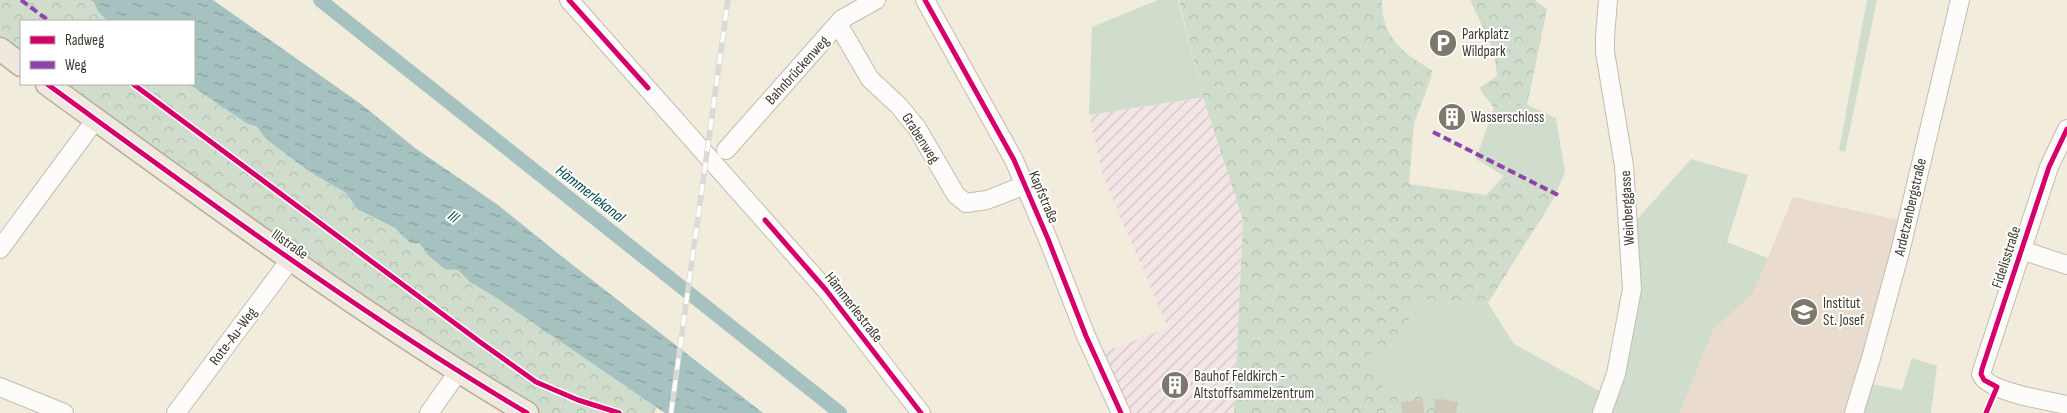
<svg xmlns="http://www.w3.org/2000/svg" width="2067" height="413" font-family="'Sofia Sans Condensed',sans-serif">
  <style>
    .industrial { fill: url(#industrial-furrows) }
    .education { fill: #e9dcce }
    .green { fill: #d0ddcc }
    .forest { fill: url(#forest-crowns) }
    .water { fill: url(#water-ripples) }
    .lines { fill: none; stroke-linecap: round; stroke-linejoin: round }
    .canal { stroke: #a5c2c0; stroke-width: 14 }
    .major-tunnel { stroke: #cec8ba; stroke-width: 22; stroke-dasharray: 22 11; stroke-linecap: butt }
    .minor-casing { stroke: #c2bdb2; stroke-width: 20 }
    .major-casing { stroke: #b8ac99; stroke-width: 25 }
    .minor { stroke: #fdfcfa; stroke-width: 18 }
    .major { stroke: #eee8df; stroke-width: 22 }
    .rail-casing { stroke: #dbd9d5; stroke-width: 5.5 }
    .rail { stroke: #fff; stroke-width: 4; stroke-dasharray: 11; stroke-linecap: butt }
    .quiet { stroke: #8e44ad; stroke-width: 4; stroke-dasharray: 8 4; stroke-linecap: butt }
    .cycleway-casing { stroke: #fff; stroke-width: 8 }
    .cycleway { stroke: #d6006c; stroke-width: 5 }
    .labels { text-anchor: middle; stroke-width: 4; stroke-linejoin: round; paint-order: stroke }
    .poi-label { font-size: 15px; fill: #3e3a2f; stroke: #fff; text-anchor: start }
    .street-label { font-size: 15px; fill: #3e3a2f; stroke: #fff }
    .water-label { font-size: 16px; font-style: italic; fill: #03494e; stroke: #fff }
  </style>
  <defs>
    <pattern id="industrial-furrows" width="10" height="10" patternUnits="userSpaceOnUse" patternTransform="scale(1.25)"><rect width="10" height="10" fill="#f3e5e6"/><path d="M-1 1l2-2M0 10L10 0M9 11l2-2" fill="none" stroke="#d1c5c6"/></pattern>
    <pattern id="forest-crowns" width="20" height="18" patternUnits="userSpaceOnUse" patternTransform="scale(1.25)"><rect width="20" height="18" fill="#d0ddcc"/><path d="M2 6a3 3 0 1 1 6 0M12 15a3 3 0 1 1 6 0" fill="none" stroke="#b4beb0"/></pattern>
    <pattern id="water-ripples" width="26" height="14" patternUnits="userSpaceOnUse" patternTransform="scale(1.25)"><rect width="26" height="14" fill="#a5c2c0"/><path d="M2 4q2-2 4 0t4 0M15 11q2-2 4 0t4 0" fill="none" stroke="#889f9c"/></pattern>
  </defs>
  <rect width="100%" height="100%" fill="#f2ecdd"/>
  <!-- industrial -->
  <polygon class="industrial" points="1203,97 1243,220 1234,413 1121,413 1095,355 1168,328 1103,176 1089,115"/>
  <!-- education -->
  <polygon class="education" points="1793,197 1899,220 1848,413 1680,413 1713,330 1753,293"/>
  <!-- green -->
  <g class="green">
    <polygon points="1158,0 1178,0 1203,97 1089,115 1092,27"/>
    <polygon points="1867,0 1877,0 1845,152 1839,150"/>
    <polygon points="1527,105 1556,118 1565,172 1554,198 1504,176 1476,159 1494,108"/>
    <polygon points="1691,159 1748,175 1727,242 1768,258 1753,293 1713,330 1680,413 1445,413 1421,396 1385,393 1370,350 1397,350 1416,300 1488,303 1514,344 1601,392 1614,358 1627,288 1624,234"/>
    <polygon points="1912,358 1937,366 1931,413 1862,413 1871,384 1902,390"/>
  </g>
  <!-- forest -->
  <g class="forest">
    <polygon points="0,0 90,0 94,1 98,11 107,21 21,21 21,65 0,49"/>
    <path d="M1179,0H1382C1381,37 1403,53 1432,70L1431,78L1414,123L1409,184L1486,195L1504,176L1554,198L1488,303L1417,300L1397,350H1370L1385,393L1421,396L1445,413H1234L1243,220L1203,97Z"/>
    <polygon points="1470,0 1535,0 1547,9 1527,105 1494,108 1479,88 1497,76 1494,51"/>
    <polygon points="47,84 189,84 246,123 257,127 266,139 307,170 346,193 357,209 395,228 410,243 419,243 428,255 458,270 470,282 495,297 656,406 655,413 527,413"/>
  </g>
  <!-- water -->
  <polygon class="water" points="90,0 213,0 361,104 415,148 498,205 560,255 763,413 665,413 495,297 470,282 458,270 445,269 428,255 419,243 410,243 395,228 357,209 346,193 307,170 266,139 257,127 246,123 189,84 194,84 194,21 107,21 98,11 94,2"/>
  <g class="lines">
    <!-- canal -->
    <polyline class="canal" points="320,0 840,413"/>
    <!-- major-tunnel -->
    <polyline class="major-tunnel" points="1402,413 1440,410 1456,413"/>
    <defs>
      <g id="minor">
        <polyline points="569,0 826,290 921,413"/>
        <polyline points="925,0 1014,160 1048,239 1086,336 1121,413"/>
        <polyline points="838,24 870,79 899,106 917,128 956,195 966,203 987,200 1025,185"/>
        <path d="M2067,129L2049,167L1981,374C1987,392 2049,401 2067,405"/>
        <polyline points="726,150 842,19 876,0"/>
        <polyline points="0,249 96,119"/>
        <polyline points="2021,250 2067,265"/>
        <polyline points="0,387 64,413"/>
        <polyline points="176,413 290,260"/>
        <polyline points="429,413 458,372"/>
        <polyline points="1602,413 1616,374 1632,289 1624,166 1605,52 1605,37 1608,0"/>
        <polyline points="1854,413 1871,358 1900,252 1960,0"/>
      </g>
      <g id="major">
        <polyline points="0,49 21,65"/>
        <path d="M47,84C204,198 360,314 527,413"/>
      </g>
    </defs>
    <!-- minor casing -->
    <use href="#minor" class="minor-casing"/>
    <!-- major casing -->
    <use href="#major" class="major-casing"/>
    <!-- minor -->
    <use href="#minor" class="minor"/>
    <!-- major -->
    <use href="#major" class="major"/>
    <defs>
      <polyline id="rail" points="671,413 728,0"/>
    </defs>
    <!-- rail casing -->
    <use href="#rail" class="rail-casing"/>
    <!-- rail -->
    <use href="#rail" class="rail"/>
    <!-- quiet -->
    <g class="quiet">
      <polyline points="21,0 49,21"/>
      <polyline points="1433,132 1558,195"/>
    </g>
    <defs>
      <g id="cycleway">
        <polyline points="569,0 648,88"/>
        <polyline points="925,0 1014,160 1048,239 1086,336 1121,413"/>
        <path d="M47,84C204,198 360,314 527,413"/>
        <polyline points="133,84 480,342 536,382 578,400 619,413"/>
        <polyline points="765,220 826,290 921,413"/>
        <polyline points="1986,413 1997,387 1984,380 1981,374 1982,369 2049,167 2067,129"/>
      </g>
    </defs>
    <!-- cycleway casing -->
    <use href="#cycleway" class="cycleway-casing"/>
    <!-- cycleway -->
    <use href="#cycleway" class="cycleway"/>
  </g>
  <!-- icons -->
  <defs>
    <symbol id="parking-disc" viewBox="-11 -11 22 22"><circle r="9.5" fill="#7d786c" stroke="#fff"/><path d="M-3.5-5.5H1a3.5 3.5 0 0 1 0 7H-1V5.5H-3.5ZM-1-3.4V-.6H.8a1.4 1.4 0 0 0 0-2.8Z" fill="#fff"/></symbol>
    <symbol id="building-disc" viewBox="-11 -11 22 22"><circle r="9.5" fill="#7d786c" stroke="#fff"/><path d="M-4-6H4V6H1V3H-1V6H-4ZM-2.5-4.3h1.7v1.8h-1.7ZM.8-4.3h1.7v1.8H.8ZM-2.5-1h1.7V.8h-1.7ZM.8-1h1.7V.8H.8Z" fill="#fff"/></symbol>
    <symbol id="school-disc" viewBox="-11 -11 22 22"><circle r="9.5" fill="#7d786c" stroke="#fff"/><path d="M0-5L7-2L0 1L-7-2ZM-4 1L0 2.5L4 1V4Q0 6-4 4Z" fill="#fff"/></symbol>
  </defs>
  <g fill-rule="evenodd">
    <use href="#parking-disc" x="1427" y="27" width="32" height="32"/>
    <use href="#building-disc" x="1436" y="101" width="32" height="32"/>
    <use href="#school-disc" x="1788" y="296" width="32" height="32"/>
    <use href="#building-disc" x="1159" y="369" width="32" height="32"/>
  </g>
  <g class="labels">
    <!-- poi labels -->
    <g class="poi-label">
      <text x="1462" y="39">Parkplatz<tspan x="1462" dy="17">Wildpark</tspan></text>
      <text x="1471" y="122">Wasserschloss</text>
      <text x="1823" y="308">Institut<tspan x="1823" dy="17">St. Josef</tspan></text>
      <text x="1194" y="381">Bauhof Feldkirch -<tspan x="1194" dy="17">Altstoffsammelzentrum</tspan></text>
    </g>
    <!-- street labels -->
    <g class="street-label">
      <text transform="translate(797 70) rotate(-48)" y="5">Bahnbrückenweg</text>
      <text transform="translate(921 138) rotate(57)" y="5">Grabenweg</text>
      <text transform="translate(1044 197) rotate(67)" y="5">Kapfstraße</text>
      <text transform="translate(1910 207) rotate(-77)" y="5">Ardetzenbergstraße</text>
      <text transform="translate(1627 208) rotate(-93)" y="5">Weinberggasse</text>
      <text transform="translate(290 244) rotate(35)" y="5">Illstraße</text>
      <text transform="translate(2006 257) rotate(-72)" y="5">Fidelisstraße</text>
      <text transform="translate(854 307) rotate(52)" y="5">Hämmerlestraße</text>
      <text transform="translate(233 336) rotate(-53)" y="5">Rote-Au-Weg</text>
    </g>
    <!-- water labels -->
    <g class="water-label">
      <text transform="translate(591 193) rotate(38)" y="6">Hämmerlekanal</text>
      <text transform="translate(454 216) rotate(37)" y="6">Ill</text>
    </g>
  </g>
  <!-- legend -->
  <rect x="20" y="20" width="175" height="65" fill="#ffffff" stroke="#b2b0ac"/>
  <rect x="30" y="36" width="25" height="8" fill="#d6006c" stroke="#b2b0ac"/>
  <text x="65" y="45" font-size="15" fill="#3e3a2f">Radweg</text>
  <rect x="30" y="61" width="25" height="8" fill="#8e44ad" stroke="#b2b0ac"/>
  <text x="65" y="70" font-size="15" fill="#3e3a2f">Weg</text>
</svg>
